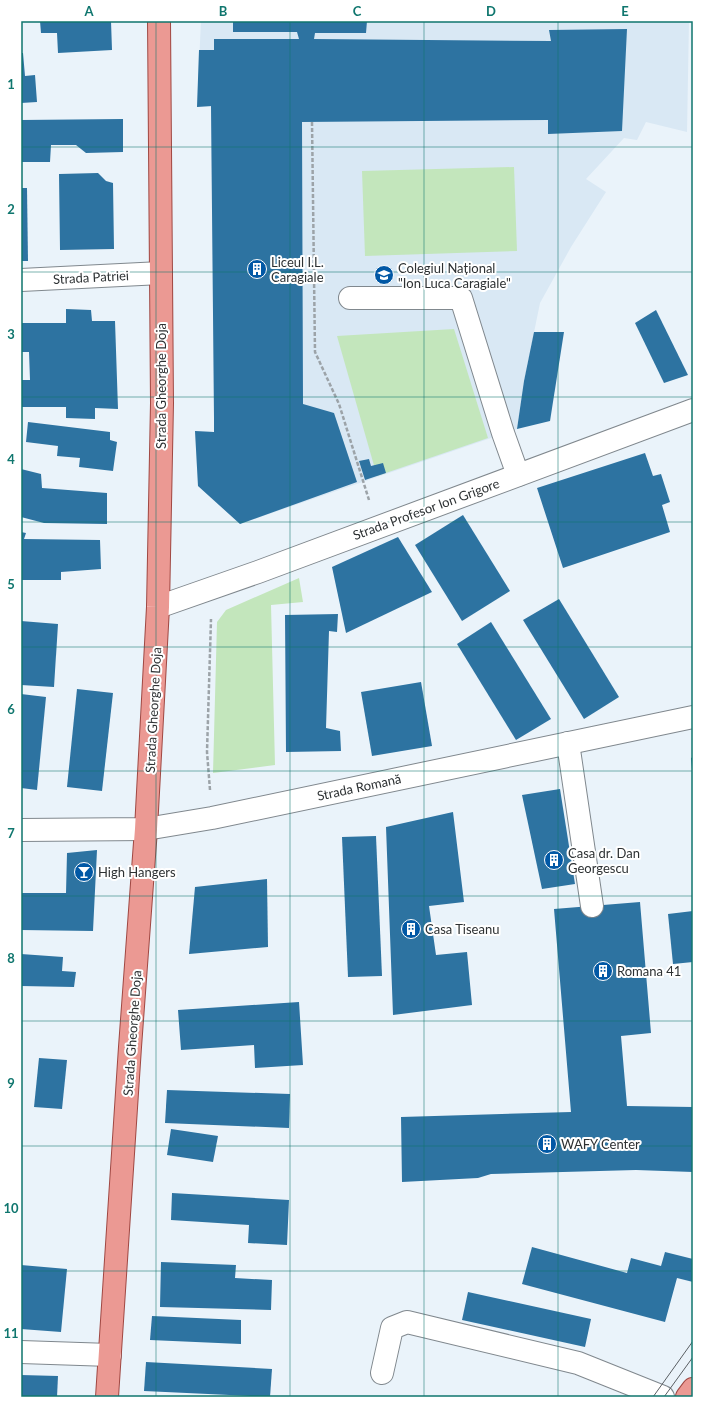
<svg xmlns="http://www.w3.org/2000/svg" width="714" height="1418" font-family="Lato,sans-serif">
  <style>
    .built { fill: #d9e8f4 }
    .green { fill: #c3e6bc }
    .building { fill: #2d73a1 }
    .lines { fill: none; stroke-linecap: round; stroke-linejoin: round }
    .minor-casing { stroke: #80888e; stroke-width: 24 }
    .major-casing { stroke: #a04843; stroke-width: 24 }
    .path { stroke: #9ca3a8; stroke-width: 2.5; stroke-dasharray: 4 2; stroke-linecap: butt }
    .minor { stroke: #fff; stroke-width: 22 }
    .major { stroke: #eb9993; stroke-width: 22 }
    .tram { stroke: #5a5f63; stroke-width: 1 }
    .grid { fill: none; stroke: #0f766e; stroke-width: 1; stroke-opacity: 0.55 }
    .labels { text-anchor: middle; stroke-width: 4; stroke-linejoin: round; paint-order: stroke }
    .poi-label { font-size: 13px; fill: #2d3133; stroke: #fff; text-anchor: start }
    .street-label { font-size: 13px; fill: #2d3133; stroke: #fff }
    .neatline { fill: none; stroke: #0f766e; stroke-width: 1.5 }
    .grid-label { font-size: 13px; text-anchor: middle; font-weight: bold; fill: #0f766e }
  </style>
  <rect width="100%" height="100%" fill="#eaf3fa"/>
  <!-- built -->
  <polygon class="built" points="201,21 689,21 687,132 646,122 637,140 624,138 586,179 606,192 571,247 540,303 524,381 517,429 240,524 198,486 195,431 214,432 214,418 211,107 197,107"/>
  <!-- green -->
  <g class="green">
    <polygon points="514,167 517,251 365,256 362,171"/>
    <polygon points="454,329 488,438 377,476 337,336"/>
    <polygon points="299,578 303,602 271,605 275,765 213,773 217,622 226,610"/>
  </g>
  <!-- building -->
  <g class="building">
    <polygon points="40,21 111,21 112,50 58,53 57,33 41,33"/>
    <polygon points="233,21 367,21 366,33 315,33 314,39 551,41 549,30 627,29 622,131 548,134 548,120 302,122 303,404 334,413 357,482 240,524 198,486 195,431 214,432 214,418 211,106 197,107 199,50 214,50 214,39 299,39 297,32 233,32"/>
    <polygon points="21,53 23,53 25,76 35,75 37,102 21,103"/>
    <polygon points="123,119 123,152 86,153 76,145 51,145 50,162 21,162 21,120"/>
    <polygon points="98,173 106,181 113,183 114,249 60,250 59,174"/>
    <polygon points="21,188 27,188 28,261 21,261"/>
    <polygon points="66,309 91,310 92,321 115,321 118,409 95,408 95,419 66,418 66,407 21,407 21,380 30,380 29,352 21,352 21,323 66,323"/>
    <polygon points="656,310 688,375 664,383 635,323"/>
    <polygon points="534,332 564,332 550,421 517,429 524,381"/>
    <polygon points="28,422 110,432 110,440 117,442 113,471 79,467 80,458 57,456 58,446 26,442"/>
    <polygon points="645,453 653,476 661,474 670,502 662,505 670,532 563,568 537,488"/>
    <polygon points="369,459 371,466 383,463 386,473 365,480 359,461"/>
    <polygon points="21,469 41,474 42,488 107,493 107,524 44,523 21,517"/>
    <polygon points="463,515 510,591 462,621 415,545"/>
    <polygon points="21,532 26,533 24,539 100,540 101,569 61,572 61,580 21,580"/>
    <polygon points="398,537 432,592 346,633 332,567"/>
    <polygon points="559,599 619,697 584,719 523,620"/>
    <polygon points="338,614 337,632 329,631 326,728 340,731 341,751 286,752 285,615"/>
    <polygon points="21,621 58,624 54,687 21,685"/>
    <polygon points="491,622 551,719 516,740 457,644"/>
    <polygon points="421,682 432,746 372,756 361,692"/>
    <polygon points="77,689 113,693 102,791 67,787"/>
    <polygon points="21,694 46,697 37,790 21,788"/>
    <polygon points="693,757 693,769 692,769 691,758"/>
    <polygon points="560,789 575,884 542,889 522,795"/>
    <polygon points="453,812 464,902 429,906 436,955 467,952 472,1005 393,1015 386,827"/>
    <polygon points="376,836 382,976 348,977 342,837"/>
    <polygon points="97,850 93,931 21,930 21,893 66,893 67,853"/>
    <polygon points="267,879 268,947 189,954 195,887"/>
    <polygon points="640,902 651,1033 621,1036 627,1106 693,1107 693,1172 636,1170 491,1174 478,1178 402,1182 401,1117 571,1112 554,909"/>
    <polygon points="693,911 693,962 673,964 668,914"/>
    <polygon points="21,954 63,957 62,971 76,972 74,987 21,986"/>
    <polygon points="299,1002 303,1065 255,1068 254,1045 181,1050 178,1010"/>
    <polygon points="39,1058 67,1060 62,1109 34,1107"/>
    <polygon points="167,1090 290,1094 289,1128 165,1123"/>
    <polygon points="171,1129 218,1136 213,1162 167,1155"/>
    <polygon points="172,1193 289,1200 287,1245 248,1243 249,1225 171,1220"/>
    <polygon points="532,1247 627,1273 631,1258 661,1266 665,1252 693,1259 693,1282 677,1278 665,1322 522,1284"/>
    <polygon points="161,1262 236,1265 235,1278 272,1280 271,1310 160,1307"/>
    <polygon points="21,1265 67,1269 61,1332 21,1329"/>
    <polygon points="468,1292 591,1319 585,1347 462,1320"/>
    <polygon points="152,1316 241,1320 241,1344 150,1340"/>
    <polygon points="146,1362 272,1369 270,1397 144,1391"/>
    <polygon points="21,1375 58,1376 57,1397 21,1397"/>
  </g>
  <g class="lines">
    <defs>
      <g id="minor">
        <polyline points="21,280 161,273"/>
        <polyline points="350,298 461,298 503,433 518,475"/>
        <polyline points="158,607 258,572 693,410"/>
        <polyline points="568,743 592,906"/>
        <polyline points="21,830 146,829 212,818 693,717"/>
        <polyline points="21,1352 110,1355"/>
        <polyline points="382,1373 392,1328 407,1322 578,1363 663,1397"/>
      </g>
      <g id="major">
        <polyline points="107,1397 130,1047 146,829 158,607 162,403 159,21"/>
        <polyline points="687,1397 693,1389"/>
      </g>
    </defs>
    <!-- minor casing -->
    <use href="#minor" class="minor-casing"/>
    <!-- major casing -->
    <use href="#major" class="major-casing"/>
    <!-- path -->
    <g class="path">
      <polyline points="312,122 315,352 339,404 369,500"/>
      <polyline points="210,790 207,752 211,619"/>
    </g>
    <!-- minor -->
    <use href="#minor" class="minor"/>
    <!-- major -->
    <use href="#major" class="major"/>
    <!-- tram -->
    <g class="tram">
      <polyline points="653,1397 693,1341"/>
      <polyline points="664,1397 693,1357"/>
    </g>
  </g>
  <!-- grid -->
  <path class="grid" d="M156,21V1397M290,21V1397M424,21V1397M558,21V1397M21,147H693M21,272H693M21,397H693M21,522H693M21,647H693M21,771H693M21,896H693M21,1021H693M21,1146H693M21,1271H693"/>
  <!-- icons -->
  <defs>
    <symbol id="building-disc" viewBox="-11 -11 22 22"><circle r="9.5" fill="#0158a5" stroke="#fff"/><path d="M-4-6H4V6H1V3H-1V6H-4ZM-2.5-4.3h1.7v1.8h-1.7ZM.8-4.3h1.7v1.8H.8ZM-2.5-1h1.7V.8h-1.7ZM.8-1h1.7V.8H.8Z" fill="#fff"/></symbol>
    <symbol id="school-disc" viewBox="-11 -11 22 22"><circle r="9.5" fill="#0158a5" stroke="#fff"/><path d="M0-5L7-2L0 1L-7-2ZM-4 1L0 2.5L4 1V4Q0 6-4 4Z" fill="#fff"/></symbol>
    <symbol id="bar-disc" viewBox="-11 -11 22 22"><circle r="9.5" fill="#0158a5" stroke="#fff"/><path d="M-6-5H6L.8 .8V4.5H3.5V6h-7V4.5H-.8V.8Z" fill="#fff"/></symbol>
  </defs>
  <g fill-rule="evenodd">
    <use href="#building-disc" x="246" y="258" width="22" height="22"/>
    <use href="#school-disc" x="373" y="264" width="22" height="22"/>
    <use href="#building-disc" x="543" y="849" width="22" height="22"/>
    <use href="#bar-disc" x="73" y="861" width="22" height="22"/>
    <use href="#building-disc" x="400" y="918" width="22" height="22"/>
    <use href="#building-disc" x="592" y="960" width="22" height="22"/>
    <use href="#building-disc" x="536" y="1133" width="22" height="22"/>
  </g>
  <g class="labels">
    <!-- poi labels -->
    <g class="poi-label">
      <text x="271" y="267">Liceul I.L.<tspan x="271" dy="15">Caragiale</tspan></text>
      <text x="398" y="273">Colegiul Național<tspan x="398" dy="15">"Ion Luca Caragiale"</tspan></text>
      <text x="568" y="858">Casa dr. Dan<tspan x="568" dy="15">Georgescu</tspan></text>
      <text x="98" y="877">High Hangers</text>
      <text x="425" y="934">Casa Tiseanu</text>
      <text x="617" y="976">Romana 41</text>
      <text x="561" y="1149">WAFY Center</text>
    </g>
    <!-- street labels -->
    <g class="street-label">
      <text transform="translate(91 277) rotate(-3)" y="5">Strada Patriei</text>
      <text transform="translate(161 386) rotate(-90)" y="5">Strada Gheorghe Doja</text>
      <text transform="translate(426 509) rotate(-20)" y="5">Strada Profesor Ion Grigore</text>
      <text transform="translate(153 710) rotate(-87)" y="5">Strada Gheorghe Doja</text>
      <text transform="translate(359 787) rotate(-12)" y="5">Strada Romană</text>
      <text transform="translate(132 1033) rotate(-86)" y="5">Strada Gheorghe Doja</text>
    </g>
  </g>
  <!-- border -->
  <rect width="714" height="1418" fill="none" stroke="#ffffff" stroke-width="44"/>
  <rect x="22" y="22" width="670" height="1374" class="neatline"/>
  <g class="grid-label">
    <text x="89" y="16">A</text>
    <text x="223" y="16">B</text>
    <text x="357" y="16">C</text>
    <text x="491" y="16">D</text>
    <text x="625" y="16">E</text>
    <text x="11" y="89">1</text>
    <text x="11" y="214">2</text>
    <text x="11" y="339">3</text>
    <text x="11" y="464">4</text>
    <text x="11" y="589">5</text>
    <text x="11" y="714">6</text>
    <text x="11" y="838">7</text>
    <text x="11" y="963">8</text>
    <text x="11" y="1088">9</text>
    <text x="11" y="1213">10</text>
    <text x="11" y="1338">11</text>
  </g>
</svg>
